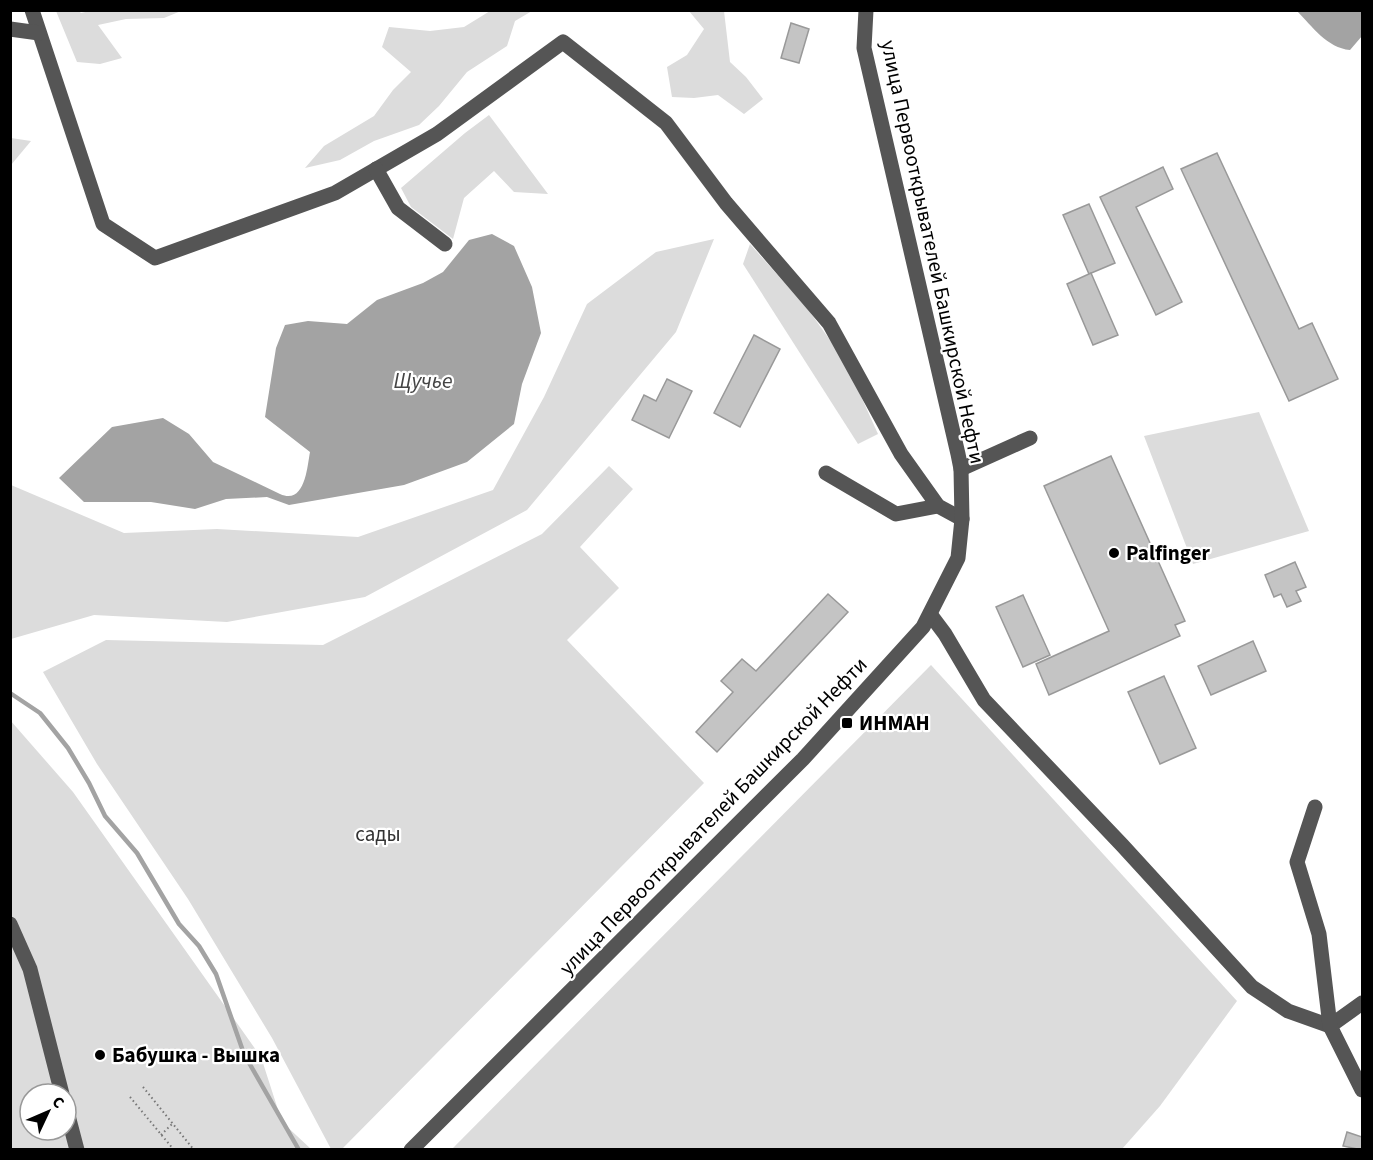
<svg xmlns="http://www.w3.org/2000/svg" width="1373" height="1160" font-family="'Source Sans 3',sans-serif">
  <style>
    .green { fill: #dcdcdc; fill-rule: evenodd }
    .water { fill: #a3a3a3 }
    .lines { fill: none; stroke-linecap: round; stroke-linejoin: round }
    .stream { stroke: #a3a3a3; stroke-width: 4.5 }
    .building { fill: #c4c4c4; stroke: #999; stroke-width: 1.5 }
    .path { stroke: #777; stroke-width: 2; stroke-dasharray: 1.5 3; stroke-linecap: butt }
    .minor { stroke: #555; stroke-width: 15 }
    .poi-dot { fill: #000; stroke: #fff; stroke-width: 2 }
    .labels { text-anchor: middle; stroke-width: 4.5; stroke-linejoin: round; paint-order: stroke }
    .street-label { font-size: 21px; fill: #000; stroke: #fff }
    .poi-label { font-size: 21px; font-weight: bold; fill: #000; stroke: #fff; text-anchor: start }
    .park-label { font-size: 21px; fill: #333; stroke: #fff }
    .water-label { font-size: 22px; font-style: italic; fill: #444; stroke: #fff }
  </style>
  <rect width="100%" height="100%" fill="#fff"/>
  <!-- green -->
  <g class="green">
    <polygon points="90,11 90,10 181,11 164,18 126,19 98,25 122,58 100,64 77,62 56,11 79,11 81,13"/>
    <polygon points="490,11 532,11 515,21 507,46 467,72 439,106 419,125 374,141 340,160 305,168 324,146 374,116 393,90 411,72 382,47 389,27 430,31 464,27"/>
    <polygon points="689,11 724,11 730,62 746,77 763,99 744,114 718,95 694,98 672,97 667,67 687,55 704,29"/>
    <polygon points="489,115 548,194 514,192 494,171 464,198 453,239 411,207 401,188 465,133"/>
    <polygon points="11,138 31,141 11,165 10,138"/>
    <polygon points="714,239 676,332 527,510 365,597 227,622 94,615 11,639 11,485 124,533 217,529 358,537 493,490 544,397 587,304 656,252"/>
    <polygon points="750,244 807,308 845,361 878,434 858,444 743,264"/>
    <polygon points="1259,412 1309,531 1193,564 1144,436"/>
    <polygon points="609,466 633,489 580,547 619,588 567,640 704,783 342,1149 331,1149 272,1038 188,899 97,764 43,672 106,640 323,645 542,534"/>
    <polygon points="931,665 1237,1001 1160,1106 1122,1149 452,1149"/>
    <path d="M10,720L73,792L261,1057L282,1122L311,1149H11ZM30,1094H66V1130H30Z"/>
  </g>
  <!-- water -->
  <g class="water">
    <path d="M1297,11H1362V36L1350,50C1327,48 1312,26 1297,11Z"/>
    <path d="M492,234L514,246L532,287L541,333L522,384L514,424L467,462L404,485L289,505L267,497L226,499L195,509L151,502H84L59,478L112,427L163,418L189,434L213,462L280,494C305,505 307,468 310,452L265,417L276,348L285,325L308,321L347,324L377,300L423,283L443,272L469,240Z"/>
  </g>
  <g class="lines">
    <!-- stream -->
    <polyline class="stream" points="10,693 40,713 68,748 89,783 105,816 137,853 179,924 199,946 216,974 244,1054 299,1150"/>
  </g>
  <!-- building -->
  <g class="building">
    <polygon points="791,23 809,29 799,63 781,58"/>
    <polygon points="1217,153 1299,329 1312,323 1338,379 1289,401 1181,169"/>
    <polygon points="1163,167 1173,189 1136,207 1182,302 1156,315 1100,197"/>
    <polygon points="1089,204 1115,263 1089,274 1063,215"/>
    <polygon points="1091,273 1118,335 1093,345 1067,284"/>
    <polygon points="754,335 780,349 740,427 714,413"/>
    <polygon points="667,379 692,391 669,438 632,420 644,395 656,401"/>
    <polygon points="1111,456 1185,621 1175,625 1180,636 1049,695 1036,664 1109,631 1044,486"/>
    <polygon points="1295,562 1306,587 1296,591 1301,601 1287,607 1281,594 1274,597 1265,575"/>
    <polygon points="828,594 848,612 717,752 696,732 733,692 721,681 742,659 756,671"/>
    <polygon points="1023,595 1050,655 1023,667 996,607"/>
    <polygon points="1253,641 1266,671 1211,695 1198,666"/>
    <polygon points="1164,676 1196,748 1160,764 1128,692"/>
    <polygon points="1347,1132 1362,1137 1362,1150 1343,1146"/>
  </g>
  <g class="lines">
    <!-- path -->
    <g class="path">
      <polyline points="143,1087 194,1150"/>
      <polyline points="130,1097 174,1150"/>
      <polyline points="161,1135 172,1124"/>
    </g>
    <!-- minor -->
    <g class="minor">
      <polyline points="32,10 103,224 155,258 335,193 437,134 563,42 666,123 726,203 829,323 901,454 938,506 962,519"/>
      <polyline points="10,29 39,33"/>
      <polyline points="376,169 398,208 445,244"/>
      <polyline points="961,469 1030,438"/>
      <polyline points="826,473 896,514 938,506"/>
      <polyline points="930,614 945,634 984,700 1122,845 1252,987 1288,1011 1330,1026 1362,1003"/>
      <polyline points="1315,807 1297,862 1319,934 1330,1026 1362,1090"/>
      <polyline points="10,924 30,969 62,1094"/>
      <polyline points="66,1108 77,1150"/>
      <polyline points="411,1150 803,759 923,627 958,558 962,519 961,469 958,454 864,48 866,10"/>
    </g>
  </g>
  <!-- markers -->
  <g class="poi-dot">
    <circle cx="1114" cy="553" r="6"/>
    <rect x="841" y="717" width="12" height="12" rx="3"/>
    <circle cx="100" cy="1055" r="6"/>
  </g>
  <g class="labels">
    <!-- street labels -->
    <g class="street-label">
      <text transform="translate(933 252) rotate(78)" y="7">улица Первооткрывателей Башкирской Нефти</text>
      <text transform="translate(713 816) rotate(-46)" y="7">улица Первооткрывателей Башкирской Нефти</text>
    </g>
    <!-- poi labels -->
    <g class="poi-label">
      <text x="1126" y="560">Palfinger</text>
      <text x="859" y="730">ИНМАН</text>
      <text x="112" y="1062">Бабушка - Вышка</text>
    </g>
    <!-- park labels -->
    <g class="park-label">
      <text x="378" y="841">сады</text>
    </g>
    <!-- water labels -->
    <g class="water-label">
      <text x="423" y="388">Щучье</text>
    </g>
  </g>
  <!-- border -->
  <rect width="1373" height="1160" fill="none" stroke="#000000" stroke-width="24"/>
  <!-- north arrow -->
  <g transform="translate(48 1112) rotate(46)"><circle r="28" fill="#ffffff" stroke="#999999" stroke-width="1.5"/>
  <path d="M0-4.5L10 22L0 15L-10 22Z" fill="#000000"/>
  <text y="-9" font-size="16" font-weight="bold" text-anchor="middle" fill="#000000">С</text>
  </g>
</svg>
